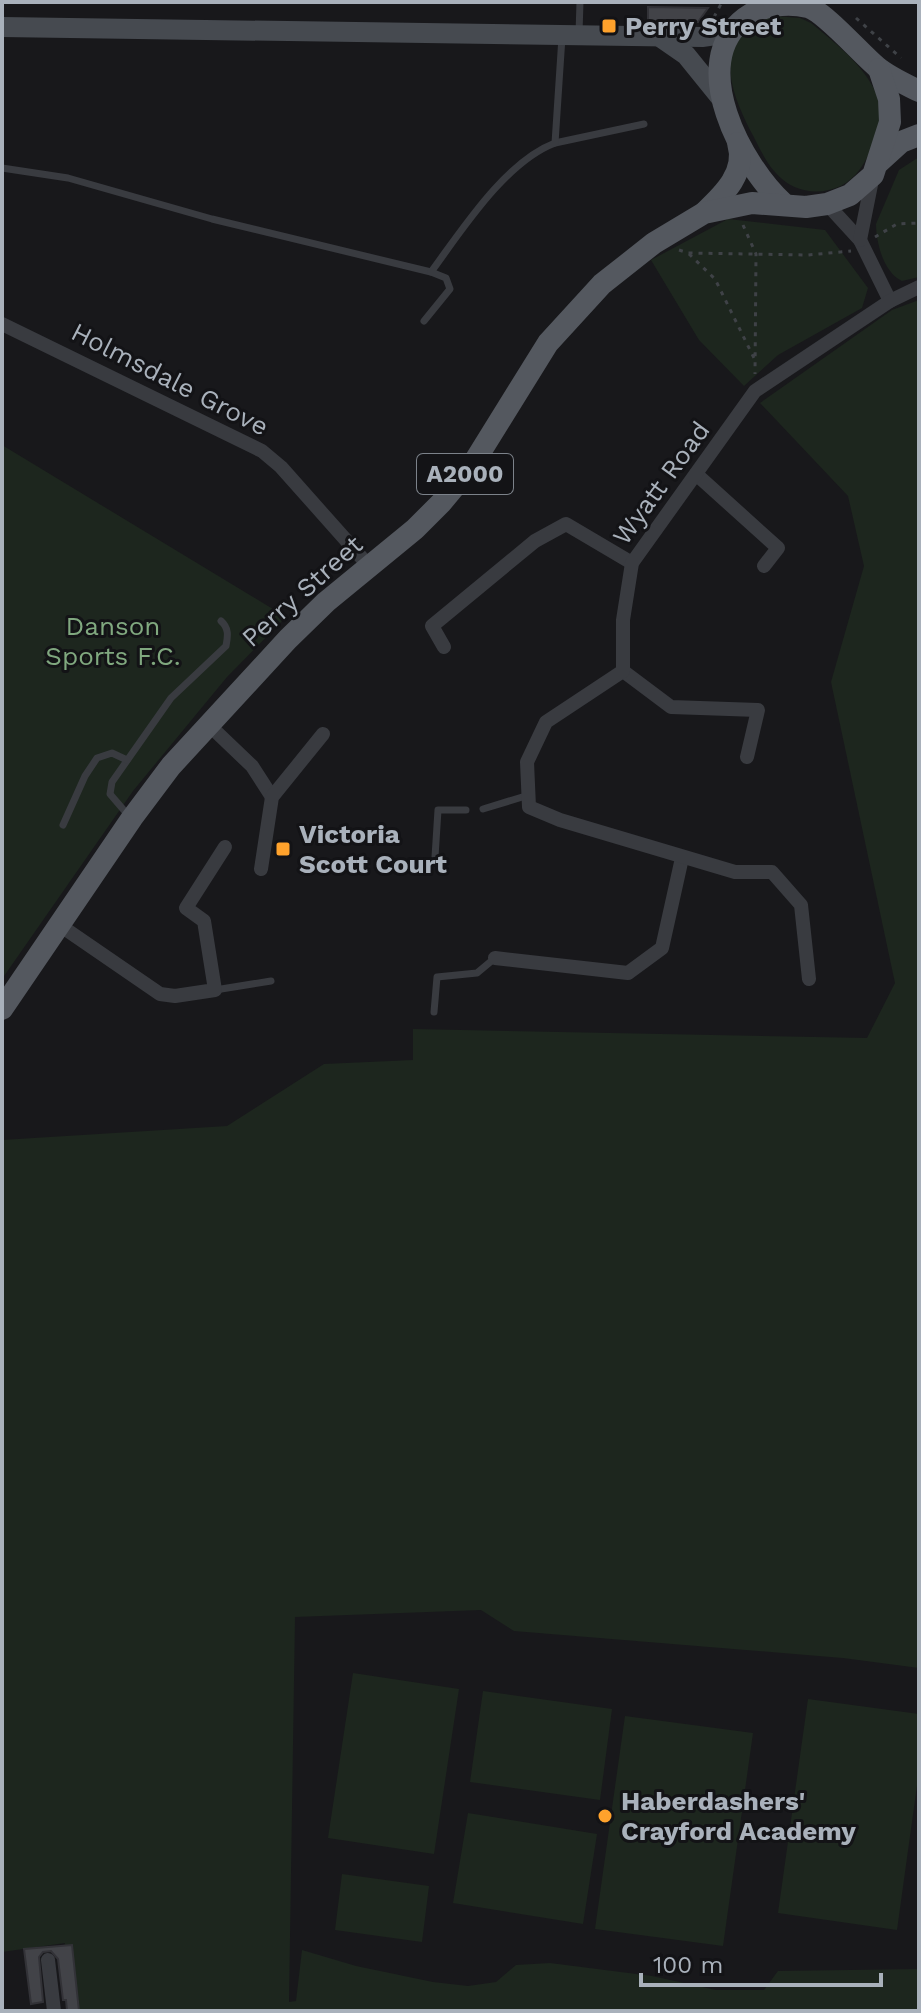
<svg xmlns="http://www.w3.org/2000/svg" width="921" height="2013" font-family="'Work Sans',sans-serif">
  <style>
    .green { fill: #1d261e }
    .building { fill: #424348; stroke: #323237; stroke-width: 2 }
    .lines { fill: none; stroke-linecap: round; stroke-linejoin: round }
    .path { stroke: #3f4247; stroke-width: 3; stroke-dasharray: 4 6; stroke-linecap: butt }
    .lane { stroke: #393b40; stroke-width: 7 }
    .street { stroke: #393b40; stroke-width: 14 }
    .secondary { stroke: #464a50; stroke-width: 20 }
    .primary { stroke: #54585f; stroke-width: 22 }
    .poi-dot { fill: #ffa22c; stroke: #131316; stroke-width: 3 }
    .labels { text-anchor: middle; stroke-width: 6; stroke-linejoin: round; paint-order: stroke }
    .shield { fill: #131316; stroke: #7c828a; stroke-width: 2 }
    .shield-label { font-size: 24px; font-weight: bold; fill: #a9b1bb }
    .poi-label { font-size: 26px; font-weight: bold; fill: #a9b1bb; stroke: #131316; text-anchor: start }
    .street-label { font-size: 26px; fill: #a9b1bb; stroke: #131316 }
    .park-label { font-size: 26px; fill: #80a87f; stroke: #131316 }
  </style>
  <rect width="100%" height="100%" fill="#18181b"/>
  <!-- green -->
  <g class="green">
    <path d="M775,16L800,18L811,23C839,46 889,84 879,124C875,140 869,157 860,169C840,198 797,199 775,172C764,160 758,144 750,130C727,85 712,34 775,16Z"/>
    <path d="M919,157V277L902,281C884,273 876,243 876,224L899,170Z"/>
    <polygon points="728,219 825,230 868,288 862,308 778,355 744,386 699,340 651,260"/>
    <polygon points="919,300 919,1668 843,1658 514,1631 481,1610 295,1617 289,2002 296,2001 302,1950 356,1966 433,1982 468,1986 496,1982 516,1965 550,1963 652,1976 716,1990 764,1990 778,1971 919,1969 919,2011 70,2011 61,1953 65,1943 2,1952 2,1140 227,1126 324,1064 413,1060 413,1029 867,1038 895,983 831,682 864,566 848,496 760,403 892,310"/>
    <polygon points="2,445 286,617 227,677 133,791 2,979"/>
    <polygon points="353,1673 459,1689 434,1854 328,1838"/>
    <polygon points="483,1691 612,1709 600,1800 470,1782"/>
    <polygon points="808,1699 919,1714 919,1771 897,1930 778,1913"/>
    <polygon points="625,1716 753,1733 723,1946 595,1929"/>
    <polygon points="468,1813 597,1834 583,1924 453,1903"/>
    <polygon points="342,1874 429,1886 422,1942 335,1930"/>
  </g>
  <!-- building -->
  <g class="building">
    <polygon points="648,7 708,8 698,22 648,21"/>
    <polygon points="72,1945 79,2011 67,2011 66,2000 63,2000 58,1959 51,1951 43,1952 39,1957 43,2002 31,2004 24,1949"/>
  </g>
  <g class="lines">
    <!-- path -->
    <g class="path">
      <polyline points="714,17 722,2"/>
      <polyline points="856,18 901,58"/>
      <polyline points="743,225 756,254 755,374"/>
      <polyline points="875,237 897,224 919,223"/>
      <polyline points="679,250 688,253 808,255 851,251"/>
      <polyline points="689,254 715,279 754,358"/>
    </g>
    <!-- lane -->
    <g class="lane">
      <polyline points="579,33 580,2"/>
      <polyline points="555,143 644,124"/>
      <polyline points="2,168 68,178 212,219 431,272"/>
      <path d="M424,321L450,289L446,278L431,272C462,230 505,162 555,143L562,37"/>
      <polyline points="483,809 529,795"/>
      <path d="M128,815L110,794L112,782L171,698L226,646C228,636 229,628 221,621"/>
      <polyline points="63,825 85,776 97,758 112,753 127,760"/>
      <polyline points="435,857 438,810 466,810"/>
      <polyline points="215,990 271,981"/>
      <polyline points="434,1012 437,977 477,973 495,958"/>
    </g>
    <!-- street -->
    <g class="street">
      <polyline points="827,204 860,240 890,301"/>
      <polyline points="860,240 873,175"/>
      <polyline points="2,324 262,451 281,467 369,566"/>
      <polyline points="696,474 778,548 764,566"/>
      <polyline points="444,647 432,626 535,541 566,524 632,563"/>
      <polyline points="623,671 671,707 758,710 747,757"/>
      <polyline points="208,724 252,766 272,797"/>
      <polyline points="261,869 272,797 323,734"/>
      <polyline points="61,926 160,994 175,996 215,990 204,921 186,908 225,847"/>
      <polyline points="495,958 628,973 662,948 682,858"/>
      <polyline points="809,979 801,905 772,872 735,872 560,820 529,807 527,762 546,722 623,671 623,620 632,563 755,391 890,301 919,287"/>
      <polyline points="48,1960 54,2011"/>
    </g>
    <!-- secondary -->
    <g class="secondary">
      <polyline points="2,27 702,37 729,33"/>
      <polyline points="660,37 686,55 720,97"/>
    </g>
    <!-- primary -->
    <g class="primary">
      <polyline points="879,162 901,142 919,135"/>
      <path d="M784,204C742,166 686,63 745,18C762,5 787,2 808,7C825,12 861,54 877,67C889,77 905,84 919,91"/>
      <path d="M705,212C724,194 747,172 738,143"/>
      <polyline points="2,1009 132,818 171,766 288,639 326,602 415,529 441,503 471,467 548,343 602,284 654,243 704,213 752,203 806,207 827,204 850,195 873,175 890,122 889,99 879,69"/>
    </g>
  </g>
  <!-- markers -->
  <g class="poi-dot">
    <rect x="601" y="18" width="16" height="16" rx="4"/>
    <rect x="275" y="841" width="16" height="16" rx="4"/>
    <circle cx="605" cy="1816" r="8"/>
  </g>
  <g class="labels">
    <!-- shield labels -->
    <rect class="shield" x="417" y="454" width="96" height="40" rx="6"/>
    <g class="shield-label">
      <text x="465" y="482">A2000</text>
    </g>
    <!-- poi labels -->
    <g class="poi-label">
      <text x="625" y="35">Perry Street</text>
      <text x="299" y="843">Victoria<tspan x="299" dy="30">Scott Court</tspan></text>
      <text x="621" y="1810">Haberdashers'<tspan x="621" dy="30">Crayford Academy</tspan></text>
    </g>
    <!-- street labels -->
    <g class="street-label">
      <text transform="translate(170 379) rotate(27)" y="9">Holmsdale Grove</text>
      <text transform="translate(661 483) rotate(-54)" y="9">Wyatt Road</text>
      <text transform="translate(302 591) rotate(-42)" y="9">Perry Street</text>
    </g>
    <!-- park labels -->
    <g class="park-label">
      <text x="113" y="635">Danson<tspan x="113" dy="30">Sports F.C.</tspan></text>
    </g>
  </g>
  <!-- border -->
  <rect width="921" height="2013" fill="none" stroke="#a9b1bb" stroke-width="8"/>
  <!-- scale -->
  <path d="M641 1973v12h240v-12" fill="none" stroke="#a9b1bb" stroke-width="4"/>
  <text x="653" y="1973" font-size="24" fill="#a9b1bb" stroke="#131316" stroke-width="6" paint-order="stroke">100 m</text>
</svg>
